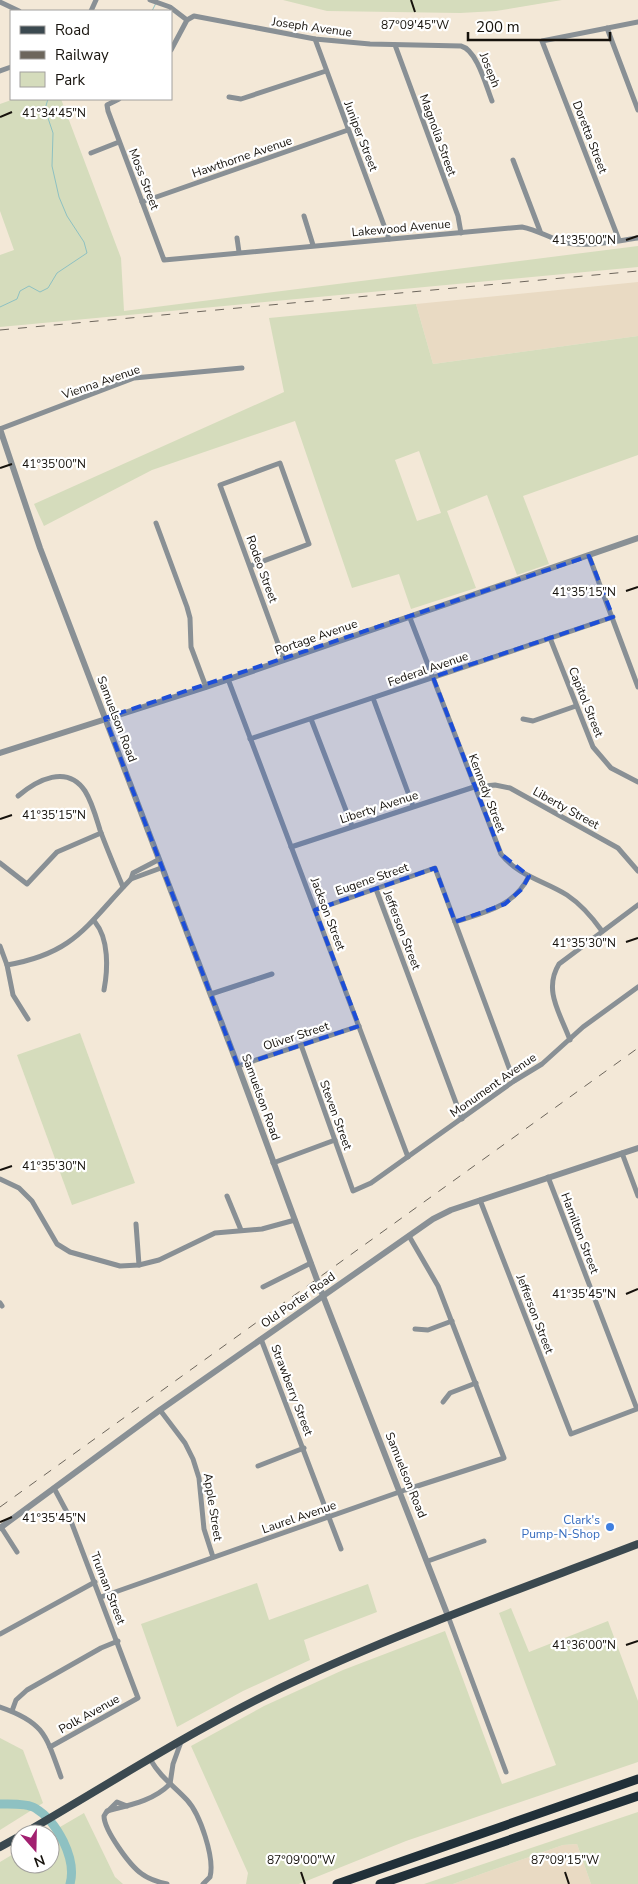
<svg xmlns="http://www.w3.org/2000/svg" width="638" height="1884" font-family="'Nunito Sans',sans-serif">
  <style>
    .built { fill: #e9dac3 }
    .green { fill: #d5dcbc; fill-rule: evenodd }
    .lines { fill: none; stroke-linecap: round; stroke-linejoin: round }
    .stream { stroke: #8ec1c2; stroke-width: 1 }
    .river { stroke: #8ec1c2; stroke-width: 9 }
    .minor { stroke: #899095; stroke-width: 5 }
    .tertiary { stroke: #899095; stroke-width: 6 }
    .primary { stroke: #3b4950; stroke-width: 8 }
    .motorway { stroke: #213039; stroke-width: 9 }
    .rail { stroke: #6d665c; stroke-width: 1; stroke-dasharray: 9 9; stroke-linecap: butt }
    .marked { fill: #1d4ed8; fill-opacity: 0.2; stroke: #1d4ed8; stroke-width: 4; stroke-dasharray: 10 6; stroke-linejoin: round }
    .ticks { fill: none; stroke: #16120c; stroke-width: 2 }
    .shop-dot { fill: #3f7fe0; stroke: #fff; stroke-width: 2 }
    .labels { text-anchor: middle; stroke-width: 4.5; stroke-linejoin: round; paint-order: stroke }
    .street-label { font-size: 12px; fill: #16120c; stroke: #fff }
    .shop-label { font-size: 12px; fill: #366cbe; stroke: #fff; text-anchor: end }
    .ticks-label { font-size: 12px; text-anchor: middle; fill: #16120c; stroke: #fff; stroke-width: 4.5; stroke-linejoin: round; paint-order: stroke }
  </style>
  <rect width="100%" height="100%" fill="#f3e8d7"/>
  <!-- built -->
  <g class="built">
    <polygon points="638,282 638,336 433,364 416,304"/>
    <polygon points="577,1844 591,1884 453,1884 563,1845"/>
  </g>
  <!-- green -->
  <g class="green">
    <polygon points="283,0 562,0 496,11 460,13 327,11"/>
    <polygon points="14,99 61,99 121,258 124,311 638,246 638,267 0,327 0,255 14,250 0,211 0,104"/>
    <path d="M416,304L433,364L638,336V455L523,496L549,564L517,575L487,495L447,511L476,588L411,609L399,574L352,588L295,421L152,470L44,526L34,504L284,392L269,318ZM419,451L441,513L417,521L395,460Z"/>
    <polygon points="80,1033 135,1183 72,1205 17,1055"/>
    <polygon points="257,1583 269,1620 368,1584 377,1612 304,1640 310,1660 243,1691 177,1727 141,1624"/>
    <polygon points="511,1608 529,1652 608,1621 638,1701 638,1762 406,1841 299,1884 246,1884 248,1873 191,1746 264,1706 343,1670 445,1631 502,1784 556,1765 499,1613"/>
    <polygon points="0,1738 23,1750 43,1803 0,1830"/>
    <polygon points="638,1812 638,1884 591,1884 577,1844 563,1845 453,1884 424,1884"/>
    <polygon points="84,1813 115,1877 123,1884 0,1884 0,1862 20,1850 20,1864 50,1864 50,1834 48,1834"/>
  </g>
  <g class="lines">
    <!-- stream -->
    <g class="stream">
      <polyline points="152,11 156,3"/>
      <polyline points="0,307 17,299 20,291 29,286 40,292 48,288 57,273 87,253 84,242 67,216 59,197 52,166 53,133 45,109 48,99"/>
    </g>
    <!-- river -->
    <path class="river" d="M0,1804C9,1804 27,1803 35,1808C57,1821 77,1859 70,1884"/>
    <!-- minor -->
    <g class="minor">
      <polyline points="150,0 170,7 187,20"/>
      <polyline points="0,2 19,11"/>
      <polyline points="91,11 96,0"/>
      <polyline points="607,28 638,110"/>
      <polyline points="315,39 389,239"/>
      <polyline points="395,45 458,216 461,233"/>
      <path d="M171,50L187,20L194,16L315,39L370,44L461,46C477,50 486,86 492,101"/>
      <polyline points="0,71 11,67"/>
      <polyline points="229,97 241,99 326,71"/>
      <path d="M119,99L107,105L108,111L164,260L522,227C538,230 551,239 567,243C588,247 616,241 638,238"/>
      <polyline points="91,153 119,142"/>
      <polyline points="513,160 540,231"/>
      <polyline points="142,202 348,130"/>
      <polyline points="304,216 313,245"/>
      <polyline points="237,238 239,252"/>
      <polyline points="619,240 542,41 638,22"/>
      <polyline points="0,429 134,378 242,368"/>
      <polyline points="156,523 187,607 190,618 191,647 206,687"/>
      <polyline points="589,556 638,687"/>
      <polyline points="250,566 309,544 280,463 220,485 284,660"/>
      <path d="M410,618L501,854C518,876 545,881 567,895C582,905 592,917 602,931"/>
      <polyline points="550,638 593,747 611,768 638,782"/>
      <polyline points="228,679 408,1157"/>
      <polyline points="373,698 413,806"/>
      <polyline points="311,719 352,826"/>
      <polyline points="523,719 533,721 576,706"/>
      <polyline points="250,739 613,617"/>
      <path d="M18,796C37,780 67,764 85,791C92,802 96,817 100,830C107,849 115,868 123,887"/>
      <polyline points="291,847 474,787 495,785 510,788 618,848 638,871"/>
      <polyline points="0,863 27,884 57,852 101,833"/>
      <polyline points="131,879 161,868"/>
      <polyline points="376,889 462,1119"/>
      <polyline points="315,910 435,868 514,1081"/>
      <path d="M95,922C109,939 108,969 104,990"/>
      <path d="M455,922C485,912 514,907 529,876"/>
      <polyline points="0,946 7,965 13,995 28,1019"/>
      <path d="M7,965C76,953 87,924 131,879L133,873L158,860"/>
      <polyline points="211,994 272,974"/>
      <path d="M570,1040C560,1013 543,990 559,964L638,905"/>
      <polyline points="301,1045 353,1191 371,1183 514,1081 542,1064 583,1027 638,987"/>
      <polyline points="238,1066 359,1026"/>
      <polyline points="622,1153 638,1196"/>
      <polyline points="273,1163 335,1140"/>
      <polyline points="0,1179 19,1188 32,1201 57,1244 70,1252 120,1266 139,1265 159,1260 215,1233 262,1229 295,1220"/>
      <polyline points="227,1196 241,1230"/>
      <polyline points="480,1200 571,1434 637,1409 548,1177"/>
      <polyline points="136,1224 139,1265"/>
      <polyline points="263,1287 311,1263"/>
      <polyline points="0,1303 2,1306"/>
      <polyline points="415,1329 428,1330 452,1321"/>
      <polyline points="261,1339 341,1549"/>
      <polyline points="443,1402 450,1393 476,1383"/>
      <polyline points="160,1410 185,1443 193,1459 199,1478 204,1529 213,1557"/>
      <polyline points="258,1466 304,1448"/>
      <polyline points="1,1527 17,1552"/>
      <polyline points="428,1561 484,1541"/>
      <polyline points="101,1597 405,1490 504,1458 438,1286 409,1236"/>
      <polyline points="448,1616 506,1772"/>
      <polyline points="0,1634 95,1582"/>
      <path d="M0,1707C44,1722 46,1735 61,1777"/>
      <polyline points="12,1711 16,1700 27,1690 101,1648 118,1641"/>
      <polyline points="50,1747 138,1698 69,1516 54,1488"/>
      <path d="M150,1759C161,1778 173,1785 187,1800C200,1814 215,1858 210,1877L203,1884"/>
      <polyline points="108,1811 117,1802 127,1806"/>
      <path d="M167,1884C158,1882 150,1880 142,1874C130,1866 104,1830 104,1816L107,1811C130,1805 153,1801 170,1784L173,1764L181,1742"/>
    </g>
    <!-- tertiary -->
    <g class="tertiary">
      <polyline points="0,429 40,548 238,1066 323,1296 448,1616"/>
      <polyline points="0,753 206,687 638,538"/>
      <polyline points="0,1528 160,1410 433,1219 451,1210 638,1148"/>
    </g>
    <!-- primary -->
    <g class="primary">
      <path d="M23,1834C116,1780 206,1721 304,1677C413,1627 526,1587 638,1544"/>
      <polyline points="0,1847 20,1836"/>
    </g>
    <!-- motorway -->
    <g class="motorway">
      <polyline points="337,1884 638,1779"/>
      <polyline points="380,1884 638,1796"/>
    </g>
    <!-- rail -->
    <g class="rail">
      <polyline points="0,330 638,271"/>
      <polyline points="0,1507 638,1048"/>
    </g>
  </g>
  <!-- marked area -->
  <path class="marked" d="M589,556L613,617L433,677L501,854L529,876L522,889L505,904L455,922L435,868L315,910L359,1026L238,1066L105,718Z"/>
  <!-- ticks -->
  <path class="ticks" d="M411,0L415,12M0,117L12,112M626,240L638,236M0,468L12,464M626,591L638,587M0,819L12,815M626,942L638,938M0,1170L12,1166M626,1294L638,1289M0,1522L12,1517M626,1645L638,1641M301,1872L305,1884M565,1872L569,1884"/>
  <!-- markers -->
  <circle class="shop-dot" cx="610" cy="1527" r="5"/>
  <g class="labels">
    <!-- street labels -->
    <g class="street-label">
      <text transform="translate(312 27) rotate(8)" y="4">Joseph Avenue</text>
      <text transform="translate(490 70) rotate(68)" y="4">Joseph</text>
      <text transform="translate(438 135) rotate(70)" y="4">Magnolia Street</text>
      <text transform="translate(361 136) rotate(69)" y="4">Juniper Street</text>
      <text transform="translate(590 137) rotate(69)" y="4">Doretta Street</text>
      <text transform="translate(242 157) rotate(-19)" y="4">Hawthorne Avenue</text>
      <text transform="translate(144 179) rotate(69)" y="4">Moss Street</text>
      <text transform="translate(401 228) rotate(-5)" y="4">Lakewood Avenue</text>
      <text transform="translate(101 382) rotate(-19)" y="4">Vienna Avenue</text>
      <text transform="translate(262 569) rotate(70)" y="4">Rodeo Street</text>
      <text transform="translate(316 637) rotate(-19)" y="4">Portage Avenue</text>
      <text transform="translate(428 669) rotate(-19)" y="4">Federal Avenue</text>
      <text transform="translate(586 702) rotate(68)" y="4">Capitol Street</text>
      <text transform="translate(117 719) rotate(69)" y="4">Samuelson Road</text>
      <text transform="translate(487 793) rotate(69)" y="4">Kennedy Street</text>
      <text transform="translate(379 807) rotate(-18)" y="4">Liberty Avenue</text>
      <text transform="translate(566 808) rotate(29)" y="4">Liberty Street</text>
      <text transform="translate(372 879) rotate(-19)" y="4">Eugene Street</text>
      <text transform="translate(328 914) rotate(69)" y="4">Jackson Street</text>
      <text transform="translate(402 930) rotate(69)" y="4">Jefferson Street</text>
      <text transform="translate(296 1036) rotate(-18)" y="4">Oliver Street</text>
      <text transform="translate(493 1085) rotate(-35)" y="4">Monument Avenue</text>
      <text transform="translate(261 1097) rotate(70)" y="4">Samuelson Road</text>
      <text transform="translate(336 1115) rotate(70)" y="4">Steven Street</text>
      <text transform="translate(580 1233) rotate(69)" y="4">Hamilton Street</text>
      <text transform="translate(298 1300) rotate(-35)" y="4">Old Porter Road</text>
      <text transform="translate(535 1314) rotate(69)" y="4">Jefferson Street</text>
      <text transform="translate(292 1390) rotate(69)" y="4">Strawberry Street</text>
      <text transform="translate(406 1475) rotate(68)" y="4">Samuelson Road</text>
      <text transform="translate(213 1507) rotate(81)" y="4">Apple Street</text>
      <text transform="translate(299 1517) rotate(-19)" y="4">Laurel Avenue</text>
      <text transform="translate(108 1588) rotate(69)" y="4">Truman Street</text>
      <text transform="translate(89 1714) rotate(-29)" y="4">Polk Avenue</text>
    </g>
    <!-- shop labels -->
    <g class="shop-label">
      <text x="600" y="1524">Clark's<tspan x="600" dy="14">Pump-N-Shop</tspan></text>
    </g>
  </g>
  <g class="ticks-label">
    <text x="415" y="29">87°09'45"W</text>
    <text x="54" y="117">41°34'45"N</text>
    <text x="584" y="244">41°35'00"N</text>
    <text x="54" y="468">41°35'00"N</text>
    <text x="584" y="596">41°35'15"N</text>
    <text x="54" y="819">41°35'15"N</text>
    <text x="584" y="947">41°35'30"N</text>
    <text x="54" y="1170">41°35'30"N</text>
    <text x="584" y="1298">41°35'45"N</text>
    <text x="54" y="1522">41°35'45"N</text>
    <text x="584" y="1649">41°36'00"N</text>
    <text x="301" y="1864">87°09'00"W</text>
    <text x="565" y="1864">87°09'15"W</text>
  </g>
  <!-- legend -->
  <rect x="10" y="10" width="162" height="90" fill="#ffffff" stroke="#a2a09e"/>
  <rect x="20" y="26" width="25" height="8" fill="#3b4950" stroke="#a2a09e"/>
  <text x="55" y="35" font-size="15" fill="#16120c">Road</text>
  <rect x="20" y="51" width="25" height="8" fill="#6d665c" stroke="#a2a09e"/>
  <text x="55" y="60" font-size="15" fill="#16120c">Railway</text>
  <rect x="20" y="72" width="25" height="15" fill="#d5dcbc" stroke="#a2a09e"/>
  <text x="55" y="85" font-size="15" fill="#16120c">Park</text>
  <!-- north arrow -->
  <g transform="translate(35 1849) rotate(160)"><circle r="24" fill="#ffffff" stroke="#a2a09e"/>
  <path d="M0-4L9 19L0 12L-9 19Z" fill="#a22070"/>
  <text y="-8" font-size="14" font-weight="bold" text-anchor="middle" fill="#16120c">N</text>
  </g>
  <!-- scale -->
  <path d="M468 32v8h142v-8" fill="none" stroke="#16120c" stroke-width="2.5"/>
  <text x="476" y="32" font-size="15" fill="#16120c" stroke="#ffffff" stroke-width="4" paint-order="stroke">200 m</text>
</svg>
